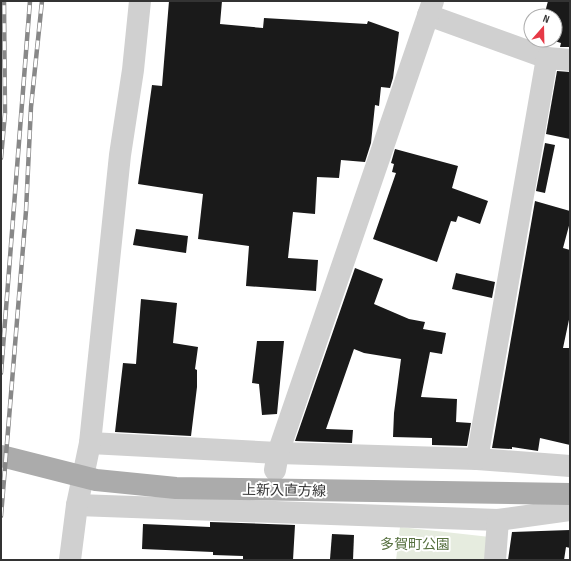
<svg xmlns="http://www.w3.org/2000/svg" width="571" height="561" font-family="'Sofia Sans Condensed','Noto Sans JP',sans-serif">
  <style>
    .green { fill: #e6ecdf }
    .building { fill: #1a1a1a }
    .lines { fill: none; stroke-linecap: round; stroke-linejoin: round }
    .minor { stroke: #d0d0d0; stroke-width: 22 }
    .major { stroke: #ababab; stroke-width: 22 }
    .rail-casing { stroke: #888; stroke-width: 4.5 }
    .rail { stroke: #fff; stroke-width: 3; stroke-dasharray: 9; stroke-linecap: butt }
    .labels { text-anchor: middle; stroke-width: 4; stroke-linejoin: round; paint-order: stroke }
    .street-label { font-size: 14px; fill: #333; stroke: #fff }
    .park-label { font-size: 14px; fill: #56703f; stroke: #fff }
  </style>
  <rect width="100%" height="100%" fill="#fff"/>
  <!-- green -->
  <polygon class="green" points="400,527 490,537 488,560 396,560"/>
  <!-- building -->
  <g class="building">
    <polygon points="169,1 222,1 220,24 263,28 264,18 367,24 368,21 399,32 393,78 390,88 381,87 379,106 375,105 371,143 365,162 341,160 339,178 317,177 315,214 293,212 288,258 318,260 316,291 246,286 249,246 198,239 203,194 138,184 152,85 162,86"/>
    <polygon points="548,1 570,1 570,47 560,47 561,43 551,40 555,40 555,16 544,16"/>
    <polygon points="557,71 570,72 570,139 546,134"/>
    <polygon points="545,143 555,145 545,193 536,191"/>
    <polygon points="395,149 458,166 452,188 488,201 480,224 458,216 456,222 451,221 437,262 373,239 396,173 392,172 394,164 391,163"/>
    <polygon points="535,201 570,211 570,222 563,248 570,250 570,315 563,348 570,348 570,445 540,438 538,451 512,447 512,449 492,448"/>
    <polygon points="136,229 188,236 186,253 133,245"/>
    <polygon points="355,268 383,279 374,304 409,319 425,322 423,329 446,333 442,354 430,352 421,397 457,399 456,422 471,423 467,446 432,445 432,438 393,437 394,413 401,359 364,353 354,349 326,429 353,430 352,443 295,441"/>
    <polygon points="456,273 495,282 492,298 452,289"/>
    <polygon points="141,299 177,303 173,343 198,347 195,369 197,370 197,387 191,436 115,432 123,363 136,364"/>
    <polygon points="257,341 284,341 277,414 262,415 259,384 252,383"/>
    <polygon points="210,522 295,525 293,560 243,560 243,556 213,555 213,552 142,549 143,524 210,527"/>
    <polygon points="570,530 570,548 566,547 564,560 508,560 512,532"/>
    <polygon points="332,534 354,535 353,560 330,559"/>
  </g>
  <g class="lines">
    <!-- minor -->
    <g class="minor">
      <polyline points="428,15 547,58 570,60"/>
      <polyline points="90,443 278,453 477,459 570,466"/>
      <polyline points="477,459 547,58"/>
      <polyline points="275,470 278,453 433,1"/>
      <polyline points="77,505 498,520 570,510"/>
      <polyline points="70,560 77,505 90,443 120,155 133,70 140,1"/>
      <polyline points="495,560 498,520"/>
    </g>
    <!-- major -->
    <polyline class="major" points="1,456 96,480 176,488 570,494"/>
    <defs>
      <g id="rail">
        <polyline points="1,158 5,113 4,1"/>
        <polyline points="1,373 30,1"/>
        <polyline points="1,516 26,211 31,107 42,1"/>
      </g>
    </defs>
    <!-- rail casing -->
    <use href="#rail" class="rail-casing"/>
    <!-- rail -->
    <use href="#rail" class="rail"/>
  </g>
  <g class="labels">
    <!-- street labels -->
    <g class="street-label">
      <text transform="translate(284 490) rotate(1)" y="5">上新入直方線</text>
    </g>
    <!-- park labels -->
    <g class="park-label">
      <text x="415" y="549">多賀町公園</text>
    </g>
  </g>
  <!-- border -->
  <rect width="571" height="561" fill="none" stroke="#333333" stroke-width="4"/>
  <!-- north arrow -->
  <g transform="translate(543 28) rotate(20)"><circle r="19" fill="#ffffff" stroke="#adadad"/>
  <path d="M0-3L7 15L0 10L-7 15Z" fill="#e63946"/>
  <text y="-6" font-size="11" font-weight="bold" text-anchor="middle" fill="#333333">N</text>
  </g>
</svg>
